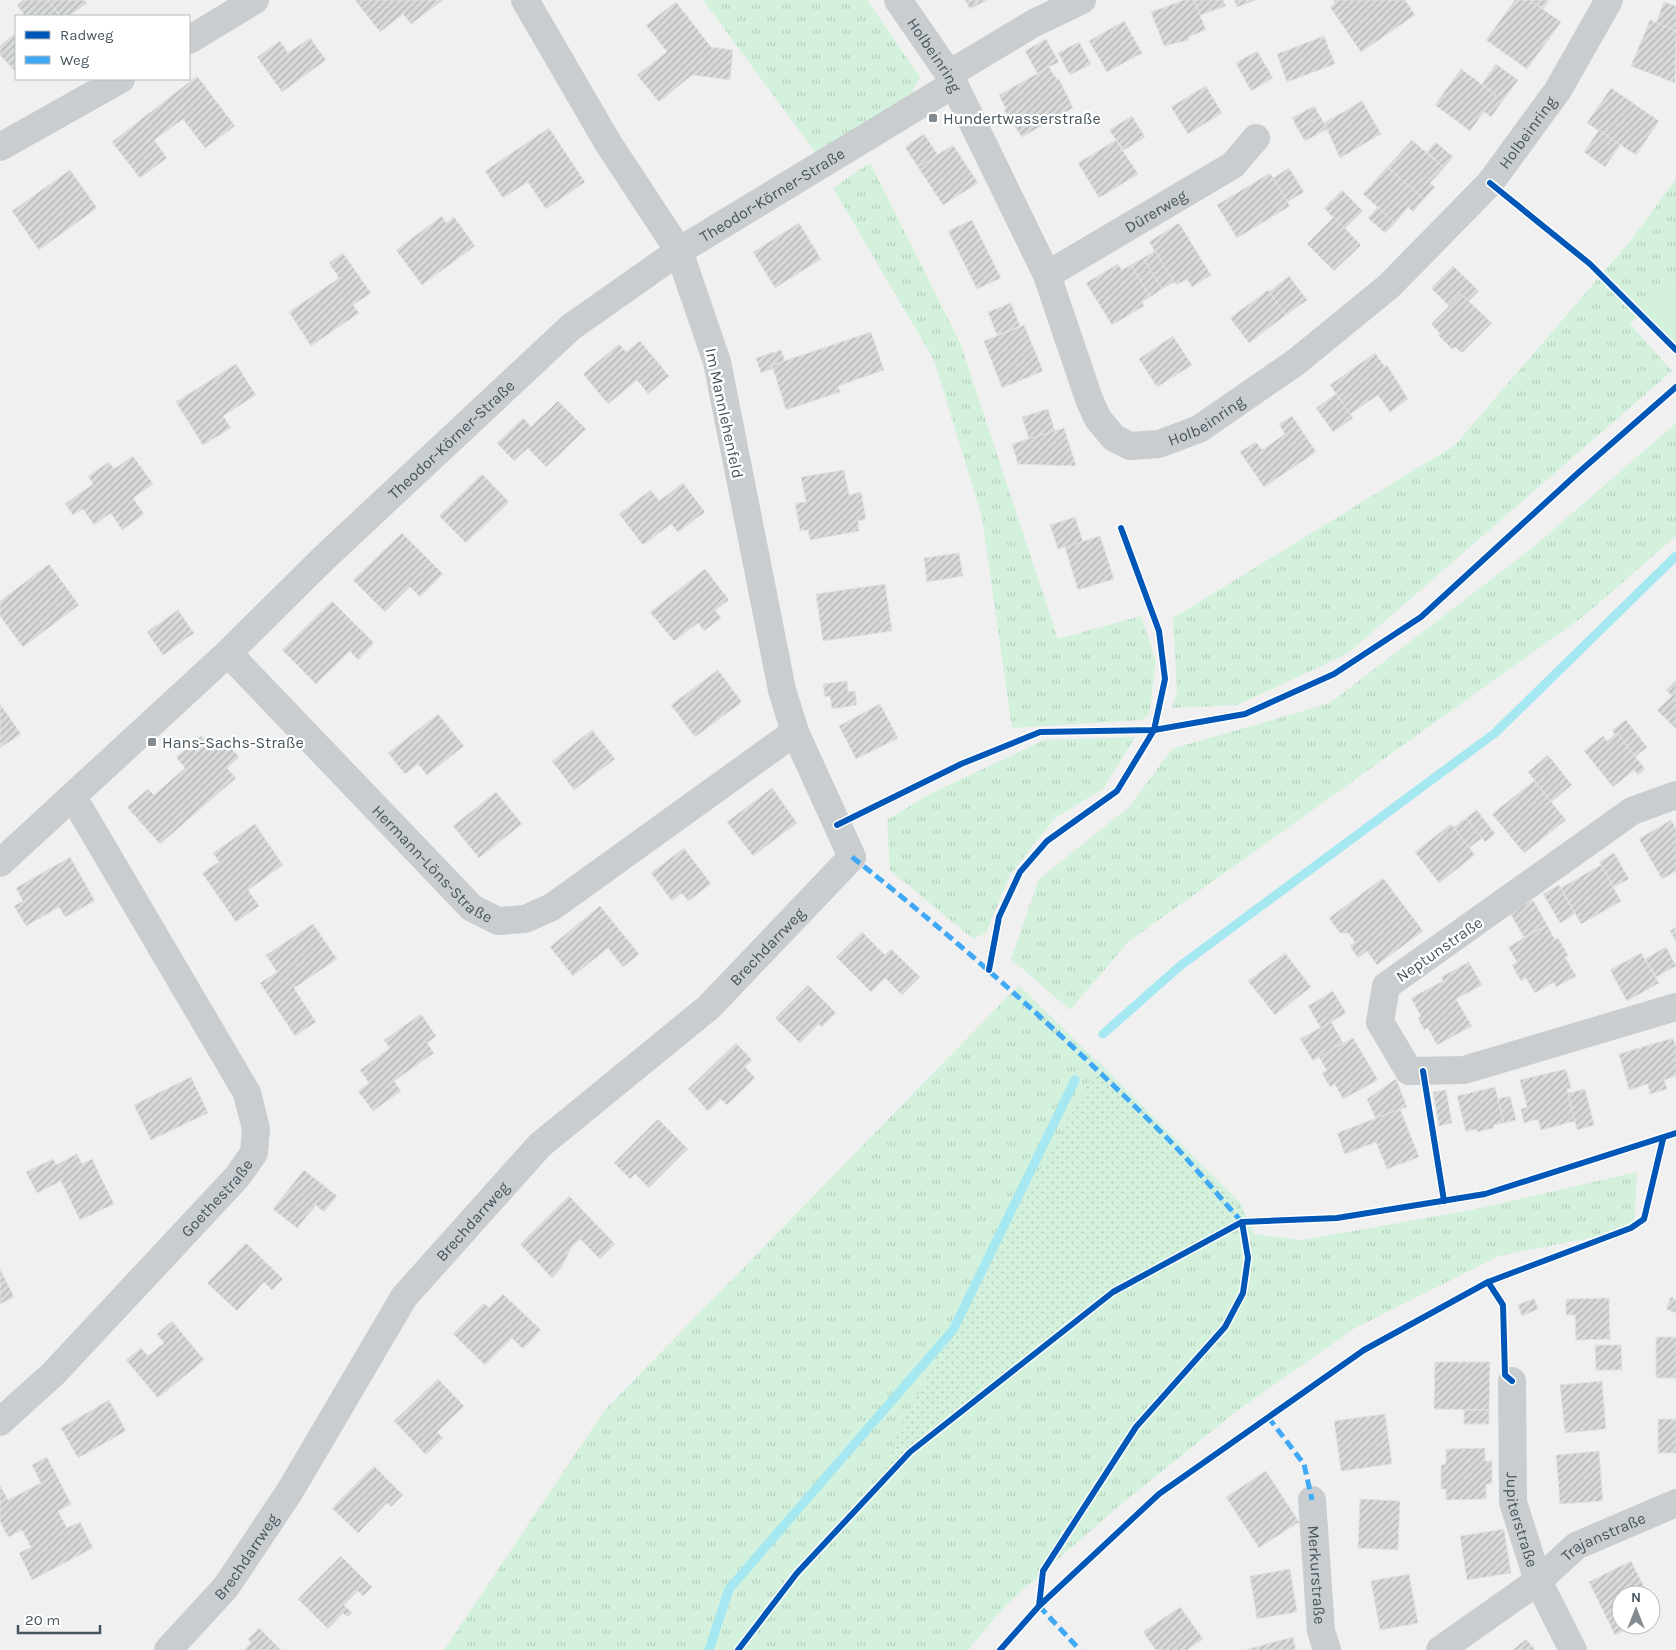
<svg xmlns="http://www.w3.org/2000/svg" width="1676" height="1650" font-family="Karla,sans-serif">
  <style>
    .grass { fill: url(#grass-tufts) }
    .park { fill: url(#park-dots) }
    .pitch { fill: #d3f1dc }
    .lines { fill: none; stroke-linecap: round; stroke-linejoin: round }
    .stream { stroke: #a5e8f1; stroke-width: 9 }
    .building { fill: url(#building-hatch); stroke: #e2e2e3 }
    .minor { stroke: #c9cdcf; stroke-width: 28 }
    .quiet { stroke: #3fa9f5; stroke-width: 5; stroke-dasharray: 10 5; stroke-linecap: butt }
    .cycleway-casing { stroke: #fff; stroke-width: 9 }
    .cycleway { stroke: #0057b8; stroke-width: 6 }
    .poi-dot { fill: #828b91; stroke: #fff; stroke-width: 2 }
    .labels { text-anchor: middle; stroke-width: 4.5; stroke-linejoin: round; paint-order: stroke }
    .street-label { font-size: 16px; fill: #46555e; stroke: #fff }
    .poi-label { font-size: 16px; fill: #46555e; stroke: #fff; text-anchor: start }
  </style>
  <defs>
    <pattern id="grass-tufts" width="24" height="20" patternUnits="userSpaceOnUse" patternTransform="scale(1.25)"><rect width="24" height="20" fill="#d3f1dc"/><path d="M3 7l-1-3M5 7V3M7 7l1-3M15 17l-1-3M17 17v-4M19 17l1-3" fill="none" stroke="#b6d1bf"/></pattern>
    <pattern id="park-dots" width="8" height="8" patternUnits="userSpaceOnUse" patternTransform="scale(1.25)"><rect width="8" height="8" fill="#d3f1dc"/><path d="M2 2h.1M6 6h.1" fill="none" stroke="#b6d1bf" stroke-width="1.8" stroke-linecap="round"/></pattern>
    <pattern id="building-hatch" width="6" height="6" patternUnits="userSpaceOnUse" patternTransform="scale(1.25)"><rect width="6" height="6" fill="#d8d9d9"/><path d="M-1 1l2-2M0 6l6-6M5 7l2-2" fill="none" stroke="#b1b3b3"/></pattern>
  </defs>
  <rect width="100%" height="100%" fill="#f1f0f0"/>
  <!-- grass -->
  <g class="grass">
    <polygon points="703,0 867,0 920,77 910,97 815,152"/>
    <polygon points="870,163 961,345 1058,639 1141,616 1156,661 1149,715 1141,720 1012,728 982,517 934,360 833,188"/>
    <polygon points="1676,179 1676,279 1630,324 1672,371 1347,654 1237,705 1172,708 1177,691 1173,618 1455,445 1631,240"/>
    <polygon points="1676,423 1676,536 1585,615 1128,942 1070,1010 1011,959 1039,879 1129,807 1172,749 1330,703 1531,549"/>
    <polygon points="1135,737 1104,788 1054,819 1010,875 986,933 973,939 890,870 887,820 928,795 1044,740"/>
    <polygon points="1019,985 1240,1202 1254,1234 1303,1240 1476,1209 1637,1172 1634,1229 1499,1256 1355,1328 1238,1410 1120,1505 1007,1604 968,1650 444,1650 604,1411"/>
  </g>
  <!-- park -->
  <polygon class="park" points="1100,1063 1246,1215 1113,1292 911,1452 884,1481 898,1432 969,1296"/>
  <!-- pitch -->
  <polygon class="pitch" points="1676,279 1676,350 1641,313"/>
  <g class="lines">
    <!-- stream -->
    <g class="stream">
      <polyline points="1103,1034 1180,966 1495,733 1676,556"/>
      <polyline points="709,1650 729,1589 953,1330 1075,1080"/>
    </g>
  </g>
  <!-- building -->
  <g class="building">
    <polygon points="23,0 48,0 60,16 25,16 17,5"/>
    <polygon points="48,0 84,0 87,3 69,16 60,16"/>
    <polygon points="355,0 443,0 411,24 403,14 380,32"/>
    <polygon points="965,0 987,0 970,9"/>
    <polygon points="1184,0 1194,0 1206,30 1188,37 1189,40 1164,46 1151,12"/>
    <polygon points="1194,0 1223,0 1226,6 1200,15"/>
    <polygon points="1234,0 1256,0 1237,7"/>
    <polygon points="1333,0 1405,0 1415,15 1361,52 1330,7 1335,3"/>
    <polygon points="1515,0 1530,0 1561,22 1527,69 1486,40"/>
    <polygon points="1530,0 1549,0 1543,9"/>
    <polygon points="676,2 711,47 733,50 730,80 692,75 659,102 637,75 667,52 646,25"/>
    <polygon points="1664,2 1676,6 1676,31 1656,23"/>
    <polygon points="1650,20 1676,31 1675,83 1631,66"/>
    <polygon points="1124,21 1142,53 1107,72 1089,41"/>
    <polygon points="13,35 16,39 16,72 0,55 0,46"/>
    <polygon points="1324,36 1335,64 1287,82 1277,54"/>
    <polygon points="310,38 326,60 282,92 257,57 280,41 288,53"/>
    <polygon points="1046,39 1059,62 1037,73 1025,51"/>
    <polygon points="1079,42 1091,64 1070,75 1058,53"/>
    <polygon points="1257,51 1273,78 1251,91 1236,63"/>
    <polygon points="1496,64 1518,80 1491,117 1484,112 1496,95 1482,84"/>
    <polygon points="1049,67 1057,80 1059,79 1073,108 1022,137 1004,110 1006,109 999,95"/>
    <polygon points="1461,69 1496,95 1470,131 1435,105"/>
    <polygon points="197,76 235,126 205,148 183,119 154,140 167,158 140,178 112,142"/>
    <polygon points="1206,86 1222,113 1188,134 1171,107"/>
    <polygon points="1611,88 1659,121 1636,155 1587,123"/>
    <polygon points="1362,101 1381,134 1340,158 1324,123"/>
    <polygon points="1314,106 1320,116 1298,129 1292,118"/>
    <polygon points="1132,116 1145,137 1124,150 1109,130"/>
    <polygon points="1320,116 1327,129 1305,141 1298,129"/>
    <polygon points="549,128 585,182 546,209 528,182 503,198 485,171"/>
    <polygon points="1599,130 1620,145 1605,167 1584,152"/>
    <polygon points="924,134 938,155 918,167 905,147"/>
    <polygon points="1116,140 1138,174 1099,198 1078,163"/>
    <polygon points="1412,140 1444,168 1430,183 1435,187 1424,199 1387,167"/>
    <polygon points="1436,142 1453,157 1444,168 1427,152"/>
    <polygon points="953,145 978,183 943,205 918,167"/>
    <polygon points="1387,167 1424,199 1413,212 1408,207 1395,223 1363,194"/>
    <polygon points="1289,168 1304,192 1287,202 1273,178"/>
    <polygon points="70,170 97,208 39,250 12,211"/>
    <polygon points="1270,173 1290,206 1237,238 1217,205"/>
    <polygon points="1342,190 1363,211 1344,229 1324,208"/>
    <polygon points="1378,207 1395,223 1385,233 1368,218"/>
    <polygon points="442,216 446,223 454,217 475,246 422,285 396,250"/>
    <polygon points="1334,217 1361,245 1334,271 1307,244"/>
    <polygon points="972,220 1001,278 977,289 948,231"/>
    <polygon points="799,223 821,259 775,288 753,252"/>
    <polygon points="1179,223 1211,275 1192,287 1187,279 1176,285 1149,242"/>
    <polygon points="1155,251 1174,282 1162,289 1143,258"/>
    <polygon points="343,253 371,293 353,305 359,313 311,346 289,312 339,278 329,263"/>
    <polygon points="1143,258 1162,289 1150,297 1131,265"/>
    <polygon points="1118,264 1122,270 1131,265 1150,297 1142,302 1144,306 1112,325 1086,283"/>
    <polygon points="1453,266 1479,291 1469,301 1461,294 1449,306 1431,288"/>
    <polygon points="1289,276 1307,300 1286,315 1269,292"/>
    <polygon points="1268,290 1286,315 1249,343 1230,318"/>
    <polygon points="1461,294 1492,323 1462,353 1455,347 1452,349 1438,335 1440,333 1431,324"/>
    <polygon points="1011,303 1020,326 997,335 988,312"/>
    <polygon points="1024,325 1043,371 1002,388 984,341"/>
    <polygon points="871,332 884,370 838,386 840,392 786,410 772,365"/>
    <polygon points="1173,336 1192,365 1157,387 1139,359"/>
    <polygon points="640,341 669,376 648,394 637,380 608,404 583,374 619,344 626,352"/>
    <polygon points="781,350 785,361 772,365 772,369 761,373 756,358"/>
    <polygon points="1375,353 1385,367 1387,365 1408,399 1390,412 1378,395 1350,414 1330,385"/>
    <polygon points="236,364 256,395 223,416 231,428 203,445 176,402"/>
    <polygon points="1336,394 1353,418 1333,432 1316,408"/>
    <polygon points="558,401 586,429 546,467 528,448 514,461 497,443 523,418 531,427"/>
    <polygon points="1048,409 1055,431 1029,439 1022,417"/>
    <polygon points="1292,416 1316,452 1264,487 1240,452 1256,442 1262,450 1285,434 1279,424"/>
    <polygon points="1064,428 1076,466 1018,464 1012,444"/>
    <polygon points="133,456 153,484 133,498 144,514 122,530 111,513 94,525 83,509 73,515 65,504 93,484 88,476 109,462 114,469"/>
    <polygon points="844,470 849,495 861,492 866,519 858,521 859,531 810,540 808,530 800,531 795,503 806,502 801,477"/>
    <polygon points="482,474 509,502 466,543 439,516"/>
    <polygon points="683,483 705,512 678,532 671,524 643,545 619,514 651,490 659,501"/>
    <polygon points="1075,517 1083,542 1058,549 1050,525"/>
    <polygon points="402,533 443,574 420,597 410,587 385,612 353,580"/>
    <polygon points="1100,536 1114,579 1078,590 1065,547"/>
    <polygon points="959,553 963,576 927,582 924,558"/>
    <polygon points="49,564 79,605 23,647 0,616 0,601"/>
    <polygon points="705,569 729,600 715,610 721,618 704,631 698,623 674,641 650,612"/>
    <polygon points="885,584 892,631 823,641 816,594"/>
    <polygon points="332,601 374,643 358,660 350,651 316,684 282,650"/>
    <polygon points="178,610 194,633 163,655 147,632"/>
    <polygon points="718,670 742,702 695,737 671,705"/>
    <polygon points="1676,680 1676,729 1657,710 1672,696 1666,690"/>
    <polygon points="847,681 848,692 855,691 857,705 832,709 830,696 825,697 823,684"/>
    <polygon points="0,704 21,734 0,748"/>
    <polygon points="880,704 898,738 856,759 839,726"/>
    <polygon points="438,714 464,746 427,775 418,764 405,774 388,753"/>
    <polygon points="1626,720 1647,747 1635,757 1617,733 1615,735 1612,730"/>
    <polygon points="592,730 615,759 574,790 552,761"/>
    <polygon points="1617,733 1645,769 1638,775 1634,770 1613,787 1584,751 1603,736 1607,741"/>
    <polygon points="201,736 210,747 221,737 239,757 227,768 236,778 160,844 127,807 148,789 154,795 185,768 176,757"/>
    <polygon points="1548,755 1572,785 1551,802 1528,772"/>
    <polygon points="1534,781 1566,820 1524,853 1492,814"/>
    <polygon points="772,788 797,823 753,856 727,822"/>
    <polygon points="496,792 522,824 479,858 453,826"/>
    <polygon points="1477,810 1495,834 1485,842 1466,818"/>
    <polygon points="1466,818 1482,838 1469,848 1453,828"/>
    <polygon points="1671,820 1676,829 1676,871 1662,879 1639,839"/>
    <polygon points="255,824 283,865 248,890 259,906 236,922 202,873 219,862 213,853"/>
    <polygon points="1451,824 1475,855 1439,883 1415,852"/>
    <polygon points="684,848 711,884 688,901 682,893 672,901 651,873"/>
    <polygon points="1614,853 1629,879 1614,887 1599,862"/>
    <polygon points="70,857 95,901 65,917 59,907 26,926 14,906 23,901 16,888"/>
    <polygon points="1601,865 1621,901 1581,924 1561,888"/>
    <polygon points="1383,878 1423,931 1377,965 1367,951 1358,958 1350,946 1355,942 1348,933 1340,933 1329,918"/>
    <polygon points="1559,885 1575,914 1560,923 1543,894"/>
    <polygon points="1533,900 1547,925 1524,937 1510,913"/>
    <polygon points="600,906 639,954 623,967 608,948 573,976 550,947"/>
    <polygon points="313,924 337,959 294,988 316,1022 295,1036 260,983 277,972 266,955"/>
    <polygon points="1547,925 1555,940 1558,938 1568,955 1565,957 1576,976 1556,987 1554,982 1535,993 1526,978 1521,981 1512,965 1517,962 1508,947"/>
    <polygon points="1676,927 1676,942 1670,931"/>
    <polygon points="862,932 885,955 891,949 920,977 902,995 885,978 871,992 836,957"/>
    <polygon points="1666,947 1676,966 1656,977 1645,959"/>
    <polygon points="1285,953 1311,987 1275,1015 1248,981"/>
    <polygon points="1641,953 1659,983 1627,1001 1610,970"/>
    <polygon points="1469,962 1482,985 1456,999 1472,1026 1437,1045 1428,1028 1424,1030 1418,1018 1421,1016 1411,998 1443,981 1441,977"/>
    <polygon points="808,985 836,1013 822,1027 819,1024 800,1043 775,1018"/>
    <polygon points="1333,991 1346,1013 1321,1028 1308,1006"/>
    <polygon points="421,1014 436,1036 427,1043 434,1053 394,1081 401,1091 373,1111 358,1091 369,1083 360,1070 390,1048 384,1040"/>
    <polygon points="1331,1022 1343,1043 1313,1061 1300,1039"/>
    <polygon points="1353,1038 1378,1080 1343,1099 1335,1084 1330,1087 1322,1073 1327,1071 1319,1057"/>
    <polygon points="1673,1038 1676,1047 1676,1076 1664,1080 1667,1089 1650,1094 1648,1084 1629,1090 1619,1054"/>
    <polygon points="736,1043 752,1060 745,1067 755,1078 727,1105 721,1099 708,1111 688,1089"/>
    <polygon points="1566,1069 1571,1088 1567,1089 1575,1121 1541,1130 1538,1119 1524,1123 1521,1109 1527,1107 1520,1080"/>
    <polygon points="191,1077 208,1113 151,1140 134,1105"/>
    <polygon points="1396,1079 1407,1107 1376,1119 1367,1099"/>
    <polygon points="1495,1087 1504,1123 1493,1125 1494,1128 1477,1132 1476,1129 1466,1132 1457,1096"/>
    <polygon points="1585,1089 1594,1125 1577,1130 1568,1093"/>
    <polygon points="1446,1090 1452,1123 1439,1126 1433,1092"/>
    <polygon points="1510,1096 1516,1120 1504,1123 1498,1099"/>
    <polygon points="1400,1109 1419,1157 1387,1169 1376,1142 1345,1154 1337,1133"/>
    <polygon points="658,1119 688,1149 649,1188 635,1174 630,1179 614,1163"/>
    <polygon points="77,1154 82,1164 92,1159 114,1204 80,1220 61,1181 37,1193 26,1172 53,1159 56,1165"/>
    <polygon points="304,1170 337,1196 324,1212 316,1205 297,1228 273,1209"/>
    <polygon points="569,1196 615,1244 600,1259 580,1239 571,1248 562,1267 552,1278 520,1244"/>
    <polygon points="246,1243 283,1279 272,1290 264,1282 237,1311 207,1283"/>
    <polygon points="0,1269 14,1297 0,1304"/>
    <polygon points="503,1294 541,1330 523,1349 512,1338 485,1365 453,1334 484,1303 489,1308"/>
    <polygon points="1671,1297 1676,1300 1676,1313 1666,1309"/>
    <polygon points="1534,1298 1538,1309 1522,1316 1518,1305"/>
    <polygon points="1609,1298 1610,1339 1576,1340 1575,1315 1566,1315 1566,1299"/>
    <polygon points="172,1321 204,1360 158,1398 126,1360 141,1348 148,1356 164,1343 157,1334"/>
    <rect x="1656" y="1337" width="20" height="41"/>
    <polygon points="1595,1345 1621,1345 1622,1370 1596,1370"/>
    <polygon points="1435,1362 1490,1362 1489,1410 1434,1409"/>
    <polygon points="438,1379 464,1406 437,1432 443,1438 426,1455 394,1421"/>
    <polygon points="1602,1381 1606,1429 1565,1433 1560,1385"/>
    <polygon points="109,1400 126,1431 78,1458 61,1428"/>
    <rect x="1464" y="1410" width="25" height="14"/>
    <polygon points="1385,1414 1392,1464 1341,1471 1334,1421"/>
    <rect x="1658" y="1419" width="18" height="34"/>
    <polygon points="1485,1448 1485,1461 1492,1461 1492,1484 1486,1484 1486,1499 1446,1500 1446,1489 1441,1489 1441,1465 1446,1464 1446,1449"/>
    <polygon points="1599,1451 1603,1501 1560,1504 1556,1455"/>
    <polygon points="47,1457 71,1504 58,1511 67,1528 80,1522 93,1548 32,1580 19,1553 31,1547 22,1530 8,1537 0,1521 0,1485 8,1500 41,1483 32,1465"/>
    <polygon points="374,1466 403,1495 391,1507 387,1503 358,1533 332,1508"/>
    <polygon points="1266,1471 1299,1522 1259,1548 1226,1497"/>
    <polygon points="1360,1499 1400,1501 1398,1550 1358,1548"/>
    <polygon points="1504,1529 1511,1573 1467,1580 1460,1536"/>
    <polygon points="341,1556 372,1587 363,1596 358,1591 344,1605 352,1613 347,1617 343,1613 328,1629 298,1599"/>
    <polygon points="1631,1561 1648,1595 1621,1595 1621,1625 1636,1625 1615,1635 1589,1582"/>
    <polygon points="1290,1569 1297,1612 1257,1619 1250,1576"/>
    <polygon points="1409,1574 1418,1623 1380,1630 1371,1581"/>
    <polygon points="1651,1602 1657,1615 1651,1618"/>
    <polygon points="1180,1607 1203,1639 1187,1650 1156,1650 1143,1632"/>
    <polygon points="259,1628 281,1650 244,1650 251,1643 248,1639"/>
    <polygon points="1293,1637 1296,1650 1248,1650 1248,1649"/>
    <polygon points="1526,1639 1535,1650 1513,1650"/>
  </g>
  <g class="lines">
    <!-- minor -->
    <g class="minor">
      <path id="s1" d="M898,0L949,74L1047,275L1089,399L1098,419L1114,438L1130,446L1159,444L1199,429L1296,362L1389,286L1490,183L1558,90L1609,0"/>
      <polyline points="189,40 255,0"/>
      <polyline points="949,74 1034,23 1082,0"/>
      <polyline points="0,147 121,79"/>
      <path id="s2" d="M1047,275L1233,165L1256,138"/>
      <path id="s3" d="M228,653L472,908L498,921L525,919L552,907L795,732"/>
      <polyline points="1676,795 1632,811 1386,986 1380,1022 1409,1071 1464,1070 1676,1007"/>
      <path id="s4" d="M0,863L228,653L325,557L571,327L679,251L954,84"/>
      <path id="s5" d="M1512,1381L1513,1502L1538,1581L1573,1650"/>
      <path id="s6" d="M0,1422L54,1373L237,1177L254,1153L256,1129L247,1093L73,797"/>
      <path id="s7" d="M1312,1500L1321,1631L1327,1650"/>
      <path id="s8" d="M168,1650L226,1587L290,1491L404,1297L540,1145L709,1007L852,857L795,732L782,690L717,362L679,251L608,143L525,0"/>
      <path id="s9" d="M1440,1650L1538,1581L1576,1546L1676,1503"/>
    </g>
    <!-- quiet -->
    <g class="quiet">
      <path d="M852,857C959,941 1061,1033 1158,1129C1188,1158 1214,1191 1242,1222L1243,1226"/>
      <polyline points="1268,1417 1304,1464 1312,1500"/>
      <polyline points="1039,1606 1080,1650"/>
    </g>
    <defs>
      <g id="cycleway">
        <polyline points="1490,183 1590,264 1676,350"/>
        <polyline points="837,825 961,764 1040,732 1154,730 1245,714 1334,674 1421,617 1578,473 1676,387"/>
        <polyline points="989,970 999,917 1020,872 1047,841 1117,791 1154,730 1165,679 1159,631 1121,528"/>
        <polyline points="1423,1071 1444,1201"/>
        <polyline points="1488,1282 1503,1305 1505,1375 1512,1381"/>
        <polyline points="1039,1606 1043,1571 1136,1427 1225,1327 1243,1293 1248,1258 1242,1222"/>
        <polyline points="738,1650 797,1573 910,1452 1113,1292 1242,1222 1337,1218 1485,1194 1676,1133"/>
        <polyline points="1000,1650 1039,1606 1159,1494 1364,1350 1488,1282 1631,1228 1644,1219 1663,1139"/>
      </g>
    </defs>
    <!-- cycleway casing -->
    <use href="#cycleway" class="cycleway-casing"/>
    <!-- cycleway -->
    <use href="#cycleway" class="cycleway"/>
  </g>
  <!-- markers -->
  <g class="poi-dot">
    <rect x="928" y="113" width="10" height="10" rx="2.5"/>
    <rect x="147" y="737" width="10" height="10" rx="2.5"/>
  </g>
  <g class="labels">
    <!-- street labels -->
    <g class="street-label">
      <text dy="6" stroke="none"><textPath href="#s1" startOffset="66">Holbeinring</textPath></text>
      <text dy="6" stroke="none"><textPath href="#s1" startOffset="1026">Holbeinring</textPath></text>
      <text dy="6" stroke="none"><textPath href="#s4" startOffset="1024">Theodor-Körner-Straße</textPath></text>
      <text dy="6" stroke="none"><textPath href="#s2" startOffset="126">Dürerweg</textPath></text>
      <text transform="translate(725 413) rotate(78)" y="6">Im Mannlehenfeld</text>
      <text dy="6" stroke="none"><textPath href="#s1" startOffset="591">Holbeinring</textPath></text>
      <text dy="6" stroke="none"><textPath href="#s4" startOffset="619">Theodor-Körner-Straße</textPath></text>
      <text dy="6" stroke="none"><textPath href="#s3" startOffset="294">Hermann-Löns-Straße</textPath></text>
      <text dy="6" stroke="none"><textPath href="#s8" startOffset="932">Brechdarrweg</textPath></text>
      <text transform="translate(1439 949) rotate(-35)" y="6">Neptunstraße</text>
      <text dy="6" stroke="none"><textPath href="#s6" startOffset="312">Goethestraße</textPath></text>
      <text dy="6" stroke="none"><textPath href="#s8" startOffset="528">Brechdarrweg</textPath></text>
      <text dy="6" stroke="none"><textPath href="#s5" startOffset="140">Jupiterstraße</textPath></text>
      <text dy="6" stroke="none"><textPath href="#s9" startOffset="200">Trajanstraße</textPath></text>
      <text dy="6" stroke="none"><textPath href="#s8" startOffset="122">Brechdarrweg</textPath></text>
      <text dy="6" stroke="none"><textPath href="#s7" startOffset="75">Merkurstraße</textPath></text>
    </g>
    <!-- poi labels -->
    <g class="poi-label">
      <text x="943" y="124">Hundertwasserstraße</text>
      <text x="162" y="748">Hans-Sachs-Straße</text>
    </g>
  </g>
  <!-- legend -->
  <rect x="15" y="15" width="175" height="65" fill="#ffffff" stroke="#b5bbbf"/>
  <rect x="25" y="31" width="25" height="8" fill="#0057b8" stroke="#b5bbbf"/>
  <text x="60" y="40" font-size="15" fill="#46555e">Radweg</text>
  <rect x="25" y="56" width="25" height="8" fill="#3fa9f5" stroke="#b5bbbf"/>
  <text x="60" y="65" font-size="15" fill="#46555e">Weg</text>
  <!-- north arrow -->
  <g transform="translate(1636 1610)"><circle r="24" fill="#ffffff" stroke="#b5bbbf"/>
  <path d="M0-4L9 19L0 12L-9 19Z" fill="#828b91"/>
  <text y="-8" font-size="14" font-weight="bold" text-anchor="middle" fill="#46555e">N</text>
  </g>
  <!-- scale -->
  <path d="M18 1625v8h82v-8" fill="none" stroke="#46555e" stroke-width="2.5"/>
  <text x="25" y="1625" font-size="15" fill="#46555e" stroke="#ffffff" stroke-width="4" paint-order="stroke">20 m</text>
</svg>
